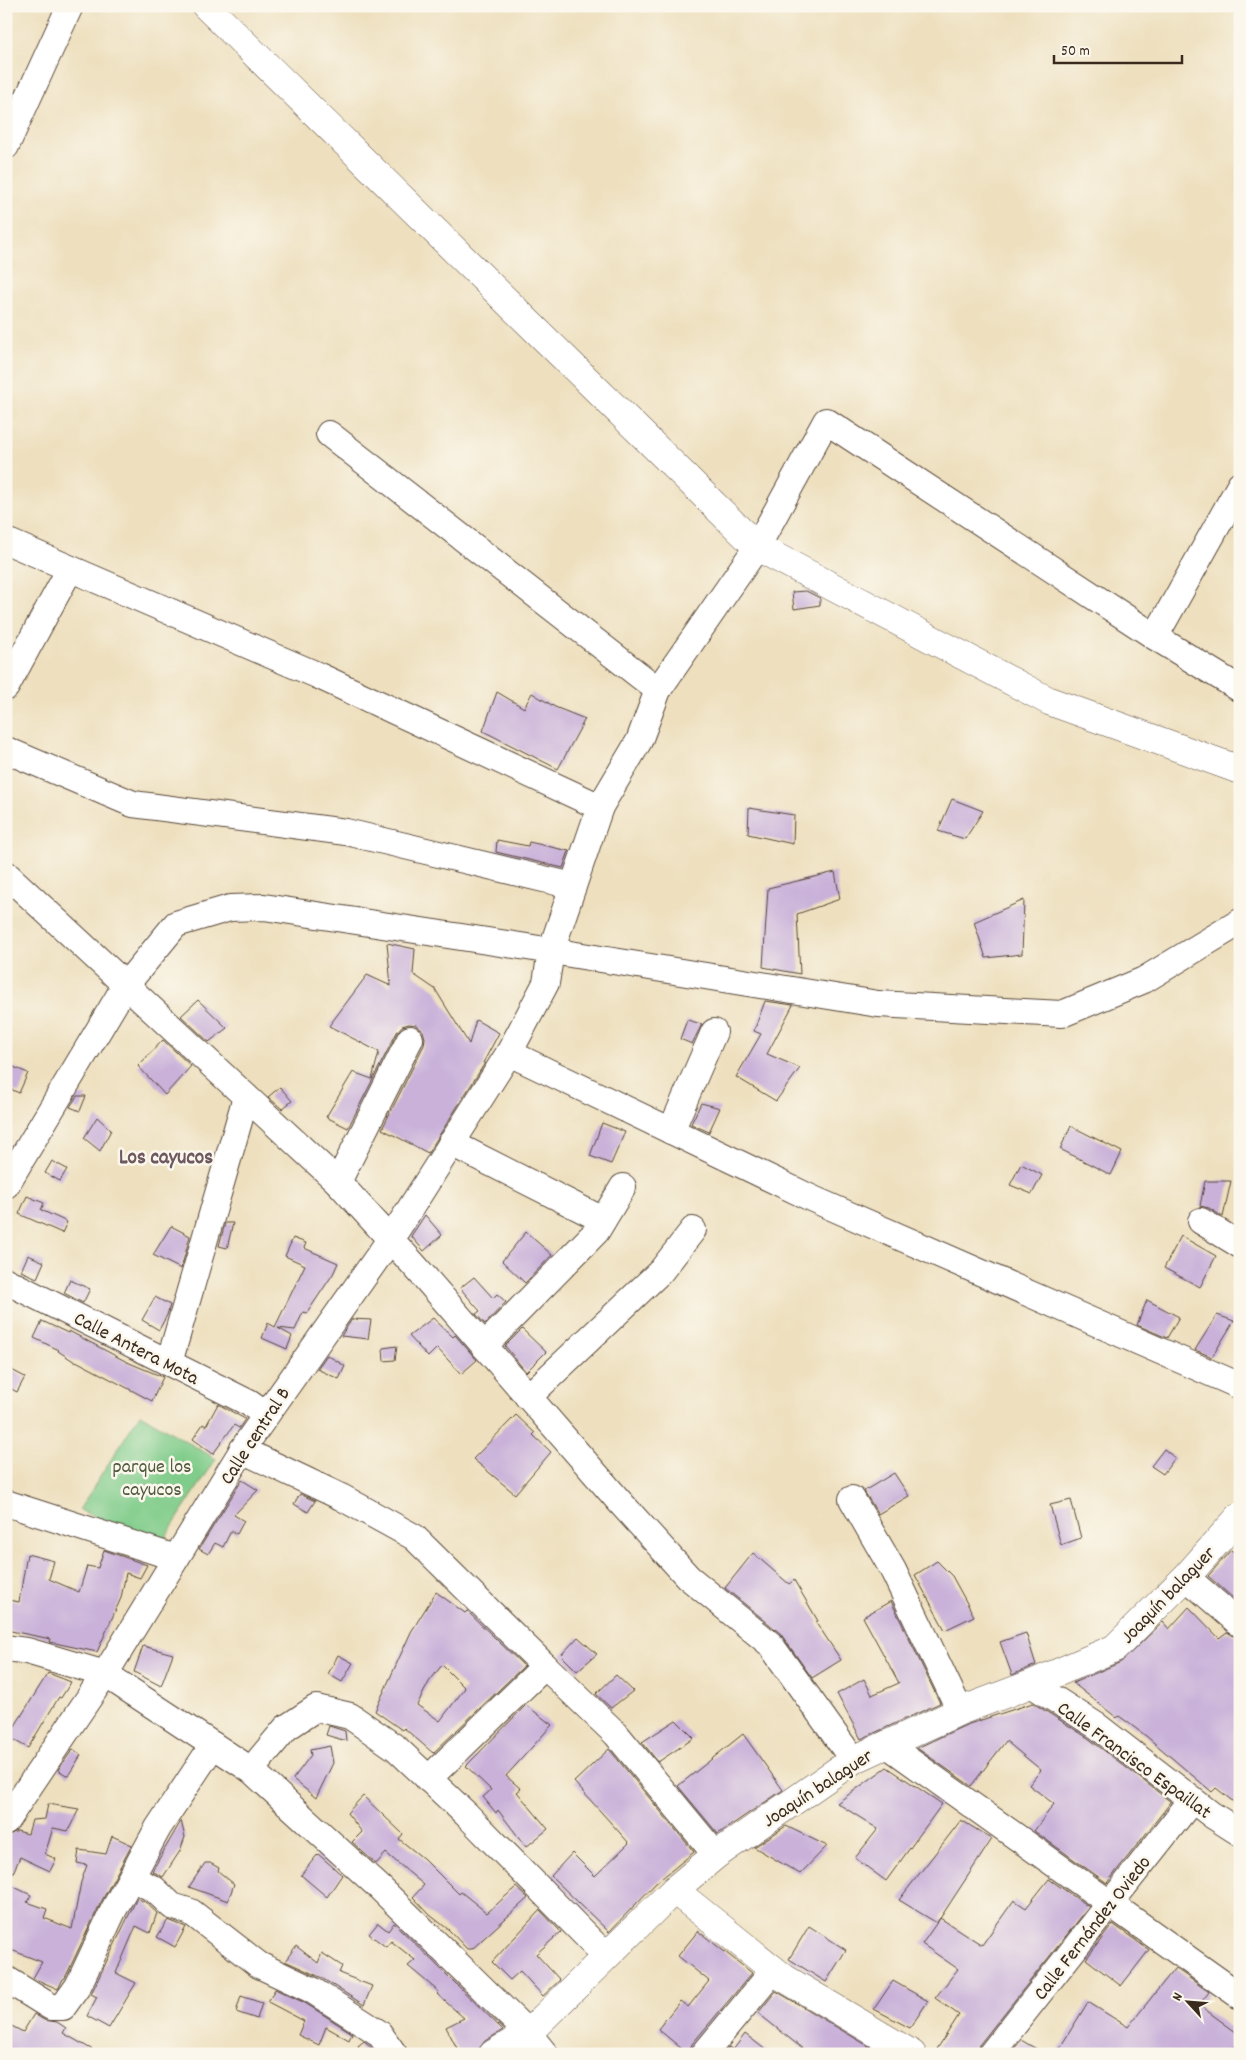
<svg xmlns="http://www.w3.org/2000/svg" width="1246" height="2060" font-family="Dekko,sans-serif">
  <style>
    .green { fill: #80cc8a; stroke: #5e7b54 }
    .building { fill: #c9b1d9; fill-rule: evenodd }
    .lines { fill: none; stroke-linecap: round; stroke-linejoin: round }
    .minor-casing { stroke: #564536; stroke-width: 28 }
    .major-casing { stroke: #564536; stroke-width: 29 }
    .minor { stroke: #fff; stroke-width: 26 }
    .major { stroke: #fff; stroke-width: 28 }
    .labels { text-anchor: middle; stroke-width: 5; stroke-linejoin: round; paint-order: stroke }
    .street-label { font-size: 20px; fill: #3b2a1e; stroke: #fbf7ec }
    .park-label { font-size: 20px; fill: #505b3e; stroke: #fbf7ec }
    .neighbourhood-label { font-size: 21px; font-weight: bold; fill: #6d595f; stroke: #fbf7ec }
  </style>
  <rect width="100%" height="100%" fill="#fbf7ec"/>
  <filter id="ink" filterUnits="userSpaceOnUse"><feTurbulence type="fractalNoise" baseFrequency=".02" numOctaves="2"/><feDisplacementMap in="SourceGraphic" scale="10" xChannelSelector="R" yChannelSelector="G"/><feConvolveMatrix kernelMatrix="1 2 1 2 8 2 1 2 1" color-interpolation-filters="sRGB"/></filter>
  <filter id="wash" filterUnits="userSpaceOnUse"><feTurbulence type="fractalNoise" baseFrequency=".0096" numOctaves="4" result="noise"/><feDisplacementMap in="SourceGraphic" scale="20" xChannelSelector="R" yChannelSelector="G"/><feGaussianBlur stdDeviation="1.12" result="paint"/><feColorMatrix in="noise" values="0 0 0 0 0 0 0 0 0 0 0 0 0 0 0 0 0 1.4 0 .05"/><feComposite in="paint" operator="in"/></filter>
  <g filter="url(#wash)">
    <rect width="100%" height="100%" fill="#eee0bf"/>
    <!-- green -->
    <polygon class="green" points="140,1414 216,1459 161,1544 79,1510"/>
    <g id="blocks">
      <!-- building -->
      <g class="building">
        <polygon points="806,591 820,598 820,605 794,609 792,592"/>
        <polygon points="497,692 524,708 532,693 555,707 585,719 558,769 483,731"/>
        <polygon points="952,799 983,811 965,839 938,831"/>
        <polygon points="749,808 794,815 793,844 748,834"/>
        <polygon points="497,840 528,846 529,842 569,851 563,868 496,852"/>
        <polygon points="835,872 840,899 797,914 800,974 763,967 768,888"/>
        <polygon points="1024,900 1022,954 986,958 974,922"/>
        <polygon points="387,943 415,949 413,974 435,989 469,1044 476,1020 499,1033 483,1063 485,1063 428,1153 382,1129 424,1045 425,1038 423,1031 416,1025 409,1024 402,1026 397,1032 348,1128 326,1117 353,1072 372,1079 379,1052 329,1026 367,975 391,986"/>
        <polygon points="198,1000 227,1028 209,1042 181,1016"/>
        <polygon points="765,1001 793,1005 767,1054 800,1068 776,1101 736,1077 761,1034 754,1031"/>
        <polygon points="687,1020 702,1024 692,1044 680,1039"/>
        <polygon points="163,1040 191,1066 165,1095 138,1066"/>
        <polygon points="6,1064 28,1073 19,1093 6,1087"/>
        <polygon points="280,1087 292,1101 282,1109 268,1097"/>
        <polygon points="77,1096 86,1096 80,1111 70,1107"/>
        <polygon points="701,1103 720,1108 709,1132 691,1124"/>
        <polygon points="97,1117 111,1130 100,1151 84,1138"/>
        <polygon points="602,1123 625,1132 611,1164 590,1156"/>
        <polygon points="1071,1126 1122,1152 1111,1175 1060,1149"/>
        <polygon points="52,1161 67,1169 60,1181 45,1173"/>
        <polygon points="1021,1164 1042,1175 1032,1194 1010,1185"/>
        <polygon points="1205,1181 1231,1181 1223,1217 1209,1208 1200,1206"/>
        <polygon points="27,1196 44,1203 41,1210 67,1222 62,1233 19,1214"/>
        <polygon points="425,1215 442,1235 424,1251 411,1236"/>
        <polygon points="225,1223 233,1223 227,1248 219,1246"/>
        <polygon points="171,1226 190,1236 181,1269 153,1255"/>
        <polygon points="526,1232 552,1255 525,1283 502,1261"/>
        <polygon points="1181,1236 1216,1256 1200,1287 1164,1268"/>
        <polygon points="293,1238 306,1243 304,1248 338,1263 333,1274 307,1313 303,1312 295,1330 278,1328 292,1336 287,1349 262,1338 268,1323 275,1327 305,1265 285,1256"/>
        <polygon points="28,1255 44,1262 37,1278 21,1271"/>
        <polygon points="474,1277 493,1298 497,1294 506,1302 485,1324 476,1314 480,1311 460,1288"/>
        <polygon points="70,1280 90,1289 83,1303 64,1293"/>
        <polygon points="155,1297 170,1305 167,1315 159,1330 142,1320"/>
        <polygon points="1147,1300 1179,1317 1167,1338 1137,1325"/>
        <polygon points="1217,1315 1234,1321 1212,1357 1195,1350"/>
        <polygon points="433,1318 453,1337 455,1335 477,1360 461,1374 437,1348 428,1357 409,1336"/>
        <polygon points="352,1319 371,1320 368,1339 341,1336"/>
        <polygon points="42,1321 68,1333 69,1331 127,1362 163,1377 152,1401 76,1361 75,1362 58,1351 59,1350 34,1338"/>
        <polygon points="522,1329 546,1352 526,1372 505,1346"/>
        <polygon points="397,1346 395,1360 384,1361 383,1348"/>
        <polygon points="327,1355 345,1366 339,1379 317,1369"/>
        <polygon points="6,1367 25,1377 17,1392 6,1386"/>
        <polygon points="218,1404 245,1419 239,1428 234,1425 213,1454 193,1439 203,1424 206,1426"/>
        <polygon points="516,1415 535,1433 533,1435 551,1452 515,1494 473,1459"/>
        <polygon points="1164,1449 1175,1458 1163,1474 1151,1466"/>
        <polygon points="894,1473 909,1496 878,1514 864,1491"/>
        <polygon points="242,1480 258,1490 234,1515 244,1521 237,1534 231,1531 223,1547 215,1543 208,1554 199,1549"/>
        <polygon points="300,1494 315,1501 308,1512 294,1504"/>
        <polygon points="1071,1500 1081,1538 1061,1545 1050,1505"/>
        <polygon points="104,1550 147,1565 140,1578 126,1573 121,1598 97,1652 50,1642 51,1639 6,1630 8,1600 19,1602 27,1554 54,1561 49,1579 79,1592 87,1566 98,1568"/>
        <polygon points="1231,1550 1240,1558 1240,1604 1208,1576"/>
        <polygon points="753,1553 789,1584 794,1580 818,1621 816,1622 841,1660 812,1678 780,1633 725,1588"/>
        <polygon points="937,1561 952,1576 974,1616 945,1630 915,1575"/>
        <path d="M436,1592L465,1613L467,1611L524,1666L433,1753L404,1728L402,1730L375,1711L411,1632ZM442,1665L465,1688L440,1721L417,1705L429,1682Z"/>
        <polygon points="891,1601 940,1703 861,1739 837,1694 864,1679 872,1695 899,1683 863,1617"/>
        <polygon points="1189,1607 1219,1638 1227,1632 1240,1639 1240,1807 1216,1788 1212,1792 1146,1736 1119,1716 1117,1718 1073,1683 1121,1662 1163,1622 1169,1629"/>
        <polygon points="1026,1633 1036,1665 1012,1675 1000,1642"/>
        <polygon points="578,1637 597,1654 577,1671 561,1655"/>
        <polygon points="143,1646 173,1654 161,1686 134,1672"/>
        <polygon points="338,1655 353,1663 342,1682 328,1674"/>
        <polygon points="48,1673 71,1682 61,1698 59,1697 28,1748 8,1737"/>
        <polygon points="616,1675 633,1691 611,1708 596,1694"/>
        <polygon points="1033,1703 1088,1738 1171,1802 1107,1883 1034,1831 1054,1804 1029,1785 1041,1770 1006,1741 971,1786 917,1748 966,1725"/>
        <polygon points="526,1705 552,1725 506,1776 521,1789 517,1792 548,1829 526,1847 498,1810 496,1813 483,1797 491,1790 466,1766"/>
        <polygon points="676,1720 694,1738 658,1762 642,1742"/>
        <polygon points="329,1726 345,1731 346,1741 326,1735"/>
        <polygon points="743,1734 783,1790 718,1834 678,1786"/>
        <polygon points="330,1746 333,1763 316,1798 293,1779 311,1755 310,1750"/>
        <polygon points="73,1749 81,1755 68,1776 58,1770"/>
        <polygon points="609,1749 694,1852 656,1883 609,1932 551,1876 572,1853 595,1876 629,1843 574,1782"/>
        <polygon points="887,1767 942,1804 886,1881 855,1858 878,1829 837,1803"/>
        <polygon points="363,1796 403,1834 399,1839 424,1859 459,1894 461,1892 487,1913 516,1887 528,1898 472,1949 467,1949 449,1930 430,1915 413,1897 424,1885 386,1853 376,1864 352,1842 362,1832 347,1813"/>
        <polygon points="48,1804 79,1809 68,1831 53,1828 45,1854 56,1859 50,1871 20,1857 8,1884 31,1895 27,1902 47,1909 44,1918 72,1929 81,1882 87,1865 77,1863 79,1850 106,1854 112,1836 132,1845 100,1904 65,1978 63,1979 58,1989 33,1978 42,1962 6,1948 6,1842 9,1835 17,1831 28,1834 32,1820 45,1819"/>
        <polygon points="961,1820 992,1839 937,1923 899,1900"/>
        <polygon points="181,1821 185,1837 180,1851 163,1877 152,1871"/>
        <polygon points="786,1826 827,1846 800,1874 754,1847"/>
        <polygon points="318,1854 342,1875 327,1897 301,1875"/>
        <polygon points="205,1863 210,1863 219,1868 218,1871 234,1884 228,1901 189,1887"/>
        <polygon points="1049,1879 1089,1907 979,2045 976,2054 945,2054 937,2049 959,2015 935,1998 958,1969 922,1944 940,1918 982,1945 1014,1900 1026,1908"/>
        <polygon points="137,1898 145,1902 157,1913 150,1933 136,1926 116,1973 136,1983 109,2028 87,2016 97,1997 91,1994"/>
        <polygon points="540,1910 561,1932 536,1954 560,1980 543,1996 520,1971 510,1980 492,1962"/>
        <polygon points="168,1920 186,1927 175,1947 157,1937"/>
        <polygon points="378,1923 388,1931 394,1923 503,2030 485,2041 478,2050 471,2054 460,2054 446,2027 464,2018 437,1994 439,1992 408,1966 415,1960 391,1941 386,1947 369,1934"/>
        <polygon points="1113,1924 1149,1950 1121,1986 1086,1959"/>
        <polygon points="809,1926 846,1950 826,1982 789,1959"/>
        <polygon points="698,1931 752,1973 692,2044 688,2054 658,2029 680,2001 688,2007 709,1981 678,1956"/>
        <polygon points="296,1946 318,1963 322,1953 342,1966 339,1973 372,1986 364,2005 320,1977 285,1961"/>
        <polygon points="1175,1968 1209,1992 1199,2005 1240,2035 1240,2040 1229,2054 1056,2054 1088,2002 1128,2027"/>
        <polygon points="893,1981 928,2001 910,2028 874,2009"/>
        <polygon points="275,1989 305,2003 352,2033 349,2040 326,2027 319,2045 298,2035 304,2021 268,2002"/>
        <polygon points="776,1991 880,2053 881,2054 809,2054 758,2013"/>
        <polygon points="241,1996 262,2003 257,2019 236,2012"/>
        <polygon points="34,2014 44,2020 57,2022 66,2028 63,2033 100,2054 6,2054 6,2023 23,2032"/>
        <polygon points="745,2034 771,2054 724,2054 729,2047 733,2050"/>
        <polygon points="1021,2040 1045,2054 1010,2054"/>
        <polygon points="364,2041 368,2044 375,2054 364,2054 358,2046"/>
      </g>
    </g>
  </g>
  <g filter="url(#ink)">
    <use href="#blocks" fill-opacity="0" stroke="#564536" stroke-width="1"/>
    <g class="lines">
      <defs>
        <g id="minor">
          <polyline points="6,146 70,6"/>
          <polyline points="329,434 658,690"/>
          <polyline points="11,543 317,675 600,807"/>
          <polyline points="1155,637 1240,485"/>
          <polyline points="6,687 70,569"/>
          <polyline points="6,750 133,804 346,832 573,886"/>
          <polyline points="6,874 338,1182 414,1265 619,1501 688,1577 770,1644 853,1760"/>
          <polyline points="509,1053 813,1199 1240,1386"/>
          <polyline points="671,1131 714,1032"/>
          <polyline points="451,1143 603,1220"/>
          <polyline points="338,1182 410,1039"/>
          <polyline points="6,1185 125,986 176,924 230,908 264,907 527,947 878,1004 1062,1014 1144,980 1240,922"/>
          <polyline points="1201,1221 1240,1245"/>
          <polyline points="6,1281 249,1403 266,1415"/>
          <polyline points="484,1346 596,1232 623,1187"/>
          <polyline points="169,1363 246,1097"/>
          <polyline points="528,1397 661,1271 693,1230"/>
          <polyline points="242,1450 341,1497 414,1537 546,1667"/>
          <polyline points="852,1499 893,1570 960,1711"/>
          <polyline points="6,1503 176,1558"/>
          <polyline points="1186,1577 1240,1624"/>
          <polyline points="6,1648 27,1651 105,1674 251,1770 379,1887 528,2033 545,2054"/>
          <polyline points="1031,1684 1097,1726 1212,1815 1240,1833"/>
          <polyline points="886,1744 1240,1996"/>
          <polyline points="251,1770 286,1728 316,1708 350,1716 396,1748 467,1815 606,1956"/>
          <polyline points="428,1779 545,1666 616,1734 716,1855"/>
          <polyline points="6,1821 105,1674 248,1441 394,1234 509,1053 546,983 551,951 600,807 639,741 658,690 757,547 826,421 1157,638 1240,689"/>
          <polyline points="131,1878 154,1889 172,1906 191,1912 259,1965 312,1990 379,2033 394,2054"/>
          <polyline points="6,1979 51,2007 63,2007 78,1986 113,1911 158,1828 213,1745"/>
          <polyline points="704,2054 774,1970"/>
          <polyline points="991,2054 1192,1800"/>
        </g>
        <g id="major">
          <polyline points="206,6 757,547 1049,701 1240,770"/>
          <polyline points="674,1890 784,1978 912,2054"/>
          <polyline points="493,2054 528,2033 674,1890 716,1855 853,1760 960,1711 1031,1684 1115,1648 1186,1577 1240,1516"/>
        </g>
      </defs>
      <!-- minor casing -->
      <use href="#minor" class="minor-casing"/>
      <!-- major casing -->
      <use href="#major" class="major-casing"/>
      <!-- minor -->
      <use href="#minor" class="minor"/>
      <!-- major -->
      <use href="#major" class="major"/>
    </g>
  </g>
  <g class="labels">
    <!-- street labels -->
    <g class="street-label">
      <text transform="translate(137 1347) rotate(27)" y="7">Calle Antera Mota</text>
      <text transform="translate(254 1435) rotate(-57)" y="7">Calle central B</text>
      <text transform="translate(1167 1594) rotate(-46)" y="7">Joaquín balaguer</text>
      <text transform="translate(1135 1759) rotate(36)" y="7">Calle Francisco Espaillat</text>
      <text transform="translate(817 1787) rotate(-33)" y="7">Joaquín balaguer</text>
      <text transform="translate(1091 1927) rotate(-52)" y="7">Calle Fernández Oviedo</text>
    </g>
    <!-- park labels -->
    <g class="park-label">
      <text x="152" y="1472">parque los<tspan x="152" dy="23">cayucos</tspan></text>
    </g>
    <!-- neighbourhood labels -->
    <g class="neighbourhood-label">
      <text x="166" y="1163">Los cayucos</text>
    </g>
  </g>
  <!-- margin -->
  <rect width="1246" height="2060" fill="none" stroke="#fbf7ec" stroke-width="25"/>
  <!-- north arrow -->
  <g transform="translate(1188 2002) rotate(296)" stroke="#fbf7ec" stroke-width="4" paint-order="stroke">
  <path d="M0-4L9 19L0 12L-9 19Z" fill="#3b2a1e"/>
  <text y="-8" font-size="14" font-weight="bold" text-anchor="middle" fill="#3b2a1e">N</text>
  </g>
  <!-- scale -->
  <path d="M1054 55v8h128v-8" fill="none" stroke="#3b2a1e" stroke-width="2.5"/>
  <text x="1061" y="55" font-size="15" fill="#3b2a1e" stroke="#fbf7ec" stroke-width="4" paint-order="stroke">50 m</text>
</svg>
